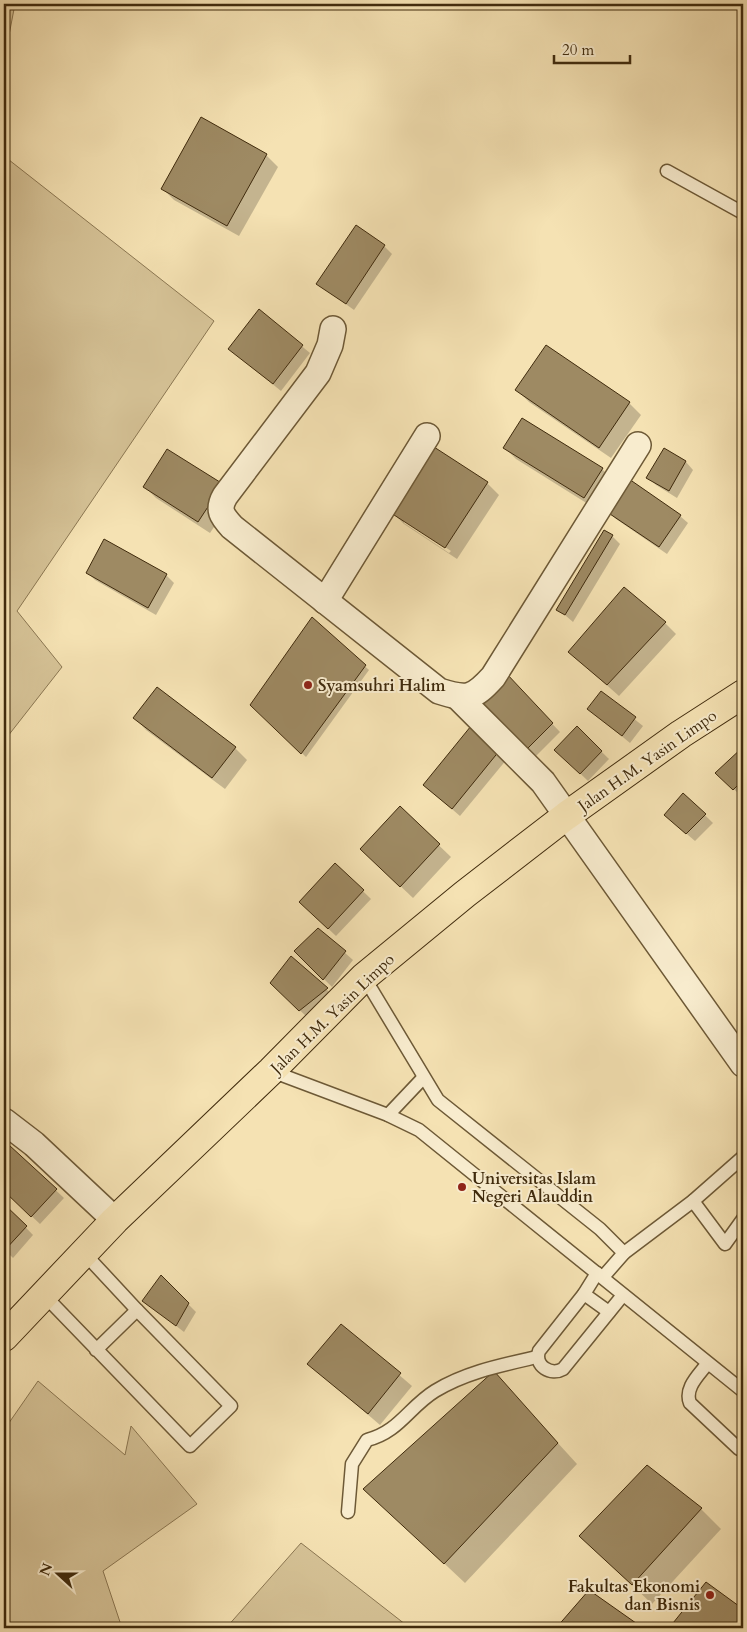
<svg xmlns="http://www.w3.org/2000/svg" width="747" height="1632" font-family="Cardo,serif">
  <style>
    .grass { fill: #d6c397; stroke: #8b7752 }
    .shadow { fill: #0003; fill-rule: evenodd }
    .building { fill: #9e8a63; stroke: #402b0d }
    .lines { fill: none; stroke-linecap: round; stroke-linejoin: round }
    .lane-casing { stroke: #6d5936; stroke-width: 15 }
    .street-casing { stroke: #6d5936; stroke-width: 28 }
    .primary-casing { stroke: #402b0d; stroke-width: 30 }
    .lane { stroke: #f8ecce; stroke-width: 12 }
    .street { stroke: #f8ecce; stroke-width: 25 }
    .primary { stroke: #f5e2b3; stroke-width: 28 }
    .poi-dot { fill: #8f2418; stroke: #f8ecce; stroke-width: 2 }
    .labels { text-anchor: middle; stroke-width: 4; stroke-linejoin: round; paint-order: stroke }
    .poi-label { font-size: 16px; font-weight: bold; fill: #402b0d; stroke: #f8ecce; text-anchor: start }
    .street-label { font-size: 16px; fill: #402b0d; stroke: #f8ecce }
  </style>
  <rect width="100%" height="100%" fill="#f5e2b3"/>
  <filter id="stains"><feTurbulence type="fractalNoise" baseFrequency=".004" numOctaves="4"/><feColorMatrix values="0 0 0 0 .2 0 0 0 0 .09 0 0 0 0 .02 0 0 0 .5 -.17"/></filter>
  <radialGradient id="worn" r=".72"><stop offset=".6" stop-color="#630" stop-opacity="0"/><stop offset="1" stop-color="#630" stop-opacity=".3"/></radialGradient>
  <!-- grass -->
  <g class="grass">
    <polygon points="4,4 15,4 4,61"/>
    <polygon points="4,156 214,321 17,611 62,667 4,741"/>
    <polygon points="38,1381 125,1455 131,1426 197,1504 103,1571 122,1628 4,1628 4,1430"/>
    <polygon points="301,1543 410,1628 226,1628"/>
  </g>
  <!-- shadow -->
  <g class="shadow">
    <polygon points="266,155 278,167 239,236 174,200 163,189"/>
    <polygon points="384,246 392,254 354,310 318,284"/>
    <polygon points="259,311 310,353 281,391 238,356"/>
    <polygon points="547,347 629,403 641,415 611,458 529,402 517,390"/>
    <polygon points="505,448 602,469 613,480 596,509 516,459"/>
    <polygon points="665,450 686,462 693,470 677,498 656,485 648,477"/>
    <path d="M487,483L499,495L457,559L404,524L393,513ZM404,520L451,551L449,553L404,523Z"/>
    <polygon points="145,487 234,497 210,533 156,498"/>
    <polygon points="608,511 680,516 688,523 667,554 616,519"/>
    <polygon points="612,536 620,544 573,622 558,609"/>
    <polygon points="87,572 166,575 174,583 156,615 95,580"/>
    <polygon points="313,619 369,670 306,757 252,705"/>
    <polygon points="665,623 676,634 619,696 582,663"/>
    <polygon points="506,675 560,732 534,758 482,706"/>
    <polygon points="157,689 235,748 247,760 225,789 146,730 135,718"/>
    <polygon points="602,693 643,726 630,743 589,709"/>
    <polygon points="471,728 507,759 460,816 424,785"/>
    <polygon points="577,728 609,759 588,781 556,750"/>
    <polygon points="743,749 743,795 742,797 717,773"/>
    <polygon points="684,795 713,823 695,841 674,823"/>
    <polygon points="400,808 451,857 413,898 373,860"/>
    <polygon points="335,864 371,899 336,936 300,902"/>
    <polygon points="318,929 353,960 332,987 296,951"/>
    <polygon points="291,958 335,997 308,1018 271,983"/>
    <polygon points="4,1145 7,1149 9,1146 64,1198 40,1224 4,1190"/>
    <polygon points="4,1205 33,1235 13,1258 4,1249"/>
    <polygon points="161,1277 196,1312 184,1332 144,1301"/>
    <polygon points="341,1325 412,1386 380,1425 309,1364"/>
    <polygon points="494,1373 577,1464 465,1583 365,1489"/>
    <polygon points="647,1467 701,1509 721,1529 652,1604 581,1536"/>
    <polygon points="707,1584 743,1610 743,1628 671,1628"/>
    <polygon points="589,1591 641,1628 558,1628"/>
  </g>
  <!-- building -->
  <g class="building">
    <polygon points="201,117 267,154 227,226 161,189"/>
    <polygon points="356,225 385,245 346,304 316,284"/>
    <polygon points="259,309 303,345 273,384 228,349"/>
    <polygon points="546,345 630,402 599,448 515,390"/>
    <polygon points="522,418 603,468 584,498 503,448"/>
    <polygon points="434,447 488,482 445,548 391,513"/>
    <polygon points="664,448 686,461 669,491 646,478"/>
    <polygon points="167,449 223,484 198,522 143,487"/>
    <polygon points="629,479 681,515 659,547 607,512"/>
    <polygon points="604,530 613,535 565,615 556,610"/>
    <polygon points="104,539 167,574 148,608 86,573"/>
    <polygon points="624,587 666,622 607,685 568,652"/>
    <polygon points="312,617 366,665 301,754 250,705"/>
    <polygon points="506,673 553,723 525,751 480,707"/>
    <polygon points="157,687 236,747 212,778 133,718"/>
    <polygon points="601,691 636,717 622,736 587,709"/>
    <polygon points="471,726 500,750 452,809 423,785"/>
    <polygon points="577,726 602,751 580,774 554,750"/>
    <polygon points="743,747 743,780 733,790 715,773"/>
    <polygon points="683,793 706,814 686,834 664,815"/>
    <polygon points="400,806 440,844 400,887 360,849"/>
    <polygon points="335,863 364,890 328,929 299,902"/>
    <polygon points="318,928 346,951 323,980 294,951"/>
    <polygon points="291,956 328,988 299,1011 270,983"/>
    <polygon points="9,1145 57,1189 31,1217 4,1191 4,1150"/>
    <polygon points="4,1204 27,1226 4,1251"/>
    <polygon points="161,1275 189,1303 176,1326 142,1301"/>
    <polygon points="341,1324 401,1373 368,1414 307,1364"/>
    <polygon points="494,1371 558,1443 444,1564 363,1489"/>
    <polygon points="647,1465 702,1508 632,1585 579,1536"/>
    <polygon points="706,1582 743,1609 743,1628 669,1628"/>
    <polygon points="589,1590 643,1628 556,1628"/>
  </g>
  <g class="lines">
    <defs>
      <g id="lane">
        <polyline points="667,171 743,213"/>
        <polyline points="364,977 438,1100 600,1229 624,1253"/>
        <polyline points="271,1071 388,1115 419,1130 743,1391"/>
        <polyline points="388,1115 423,1078"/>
        <polyline points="693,1201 725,1244 743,1219"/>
        <polyline points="84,1253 137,1310"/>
        <path d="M597,1273L584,1294L539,1351C534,1366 551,1376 563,1369L623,1295"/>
        <polyline points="603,1277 624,1253 693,1201 743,1157"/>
        <polyline points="584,1294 609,1312"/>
        <polyline points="44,1295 190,1446 231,1406 137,1310 96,1350"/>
        <path d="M707,1364C699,1375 684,1388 690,1403L739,1449"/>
        <path d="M348,1512L352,1464L367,1440C399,1432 409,1407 435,1391C466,1372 502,1365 537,1357"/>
      </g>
      <g id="street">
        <path d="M333,329L330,345L318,373L225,496C217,510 222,516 232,527L439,691C467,700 473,699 493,677L638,445"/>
        <polyline points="325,601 427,436"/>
        <polyline points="459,698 543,782 743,1064"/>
        <polyline points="4,1121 34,1144 115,1220"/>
      </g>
      <polyline id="primary" points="4,1337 115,1220 271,1071 364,977 465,894 566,816 681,734 743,694"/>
    </defs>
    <!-- lane casing -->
    <use href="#lane" class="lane-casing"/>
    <!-- street casing -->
    <use href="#street" class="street-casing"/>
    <!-- primary casing -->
    <use href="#primary" class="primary-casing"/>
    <!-- lane -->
    <use href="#lane" class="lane"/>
    <!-- street -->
    <use href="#street" class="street"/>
    <!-- primary -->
    <use href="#primary" class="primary"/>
  </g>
  <!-- markers -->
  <g class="poi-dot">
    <circle cx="308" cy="685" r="5"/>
    <circle cx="462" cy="1187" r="5"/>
    <circle cx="710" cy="1595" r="5"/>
  </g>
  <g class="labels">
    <!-- poi labels -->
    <g class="poi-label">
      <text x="318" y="691">Syamsuhri Halim</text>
      <text x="472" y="1184">Universitas Islam<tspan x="472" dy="18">Negeri Alauddin</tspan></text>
      <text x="700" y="1592" text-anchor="end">Fakultas Ekonomi<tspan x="700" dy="18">dan Bisnis</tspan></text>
    </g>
    <!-- street labels -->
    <g class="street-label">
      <text transform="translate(647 760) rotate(-35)" y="6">Jalan H.M. Yasin Limpo</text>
      <text transform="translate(332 1013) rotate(-44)" y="6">Jalan H.M. Yasin Limpo</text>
    </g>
  </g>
  <!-- margin -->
  <rect width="747" height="1632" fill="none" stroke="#f5e2b3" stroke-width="20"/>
  <rect x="5" y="5" width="737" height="1622" fill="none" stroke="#402b0d" stroke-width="2.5"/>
  <rect x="10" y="10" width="727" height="1612" fill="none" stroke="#402b0d"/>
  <!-- north arrow -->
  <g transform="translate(58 1574) rotate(291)" stroke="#f8ecce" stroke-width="4" paint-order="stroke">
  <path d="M0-4L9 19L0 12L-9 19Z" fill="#402b0d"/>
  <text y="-8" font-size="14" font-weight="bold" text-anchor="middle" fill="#402b0d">N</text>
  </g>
  <!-- scale -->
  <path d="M554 55v8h76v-8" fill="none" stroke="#402b0d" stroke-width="2.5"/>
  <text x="562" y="55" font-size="15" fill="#402b0d" stroke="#f8ecce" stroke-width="4" paint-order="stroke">20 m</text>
  <rect width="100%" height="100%" filter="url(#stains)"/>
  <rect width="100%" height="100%" fill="url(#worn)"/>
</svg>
